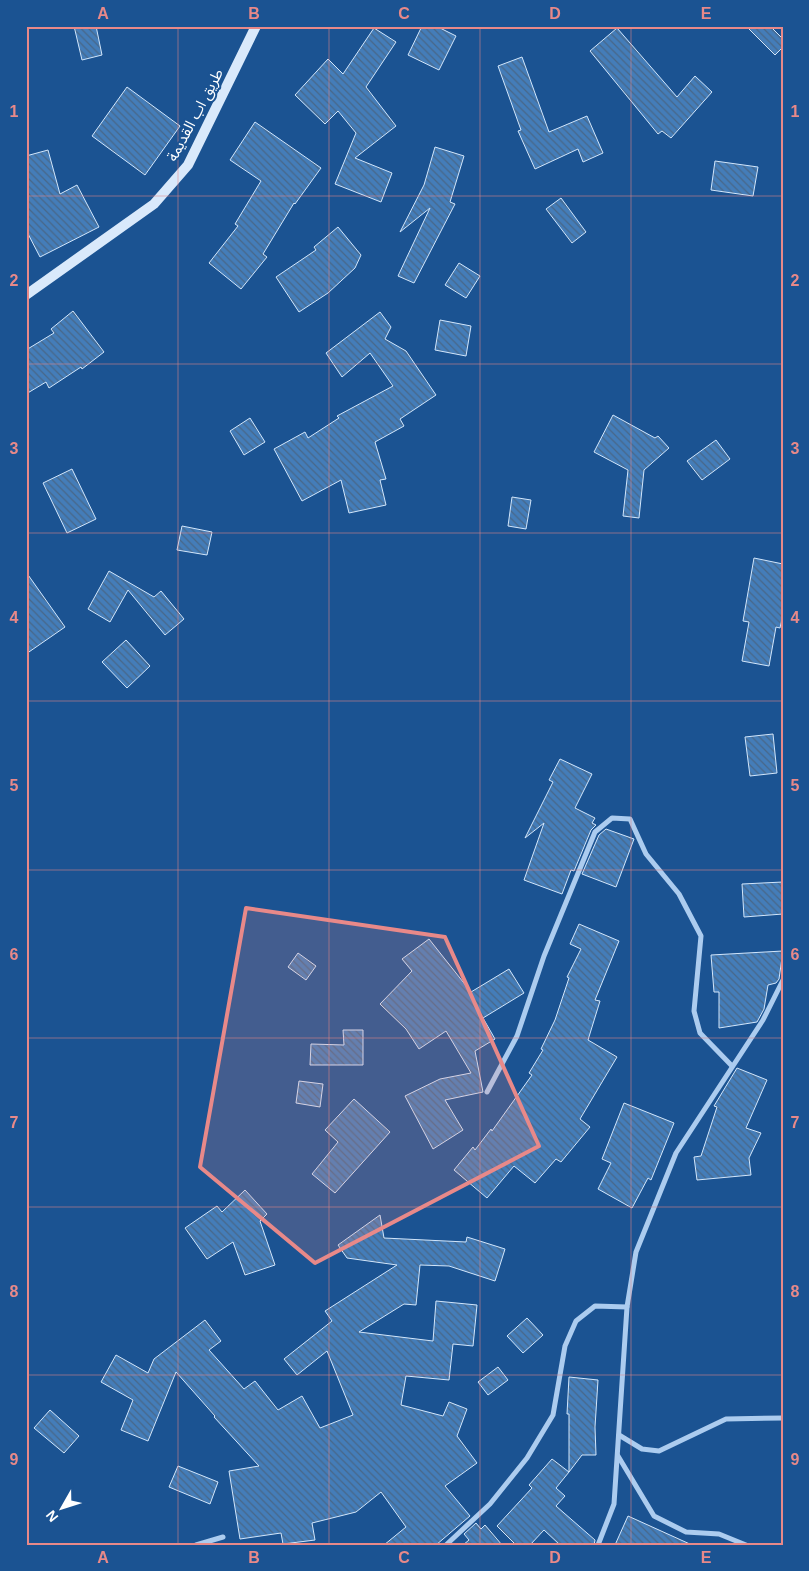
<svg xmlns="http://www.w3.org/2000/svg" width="809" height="1571" font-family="Arial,'Noto Sans Arabic',sans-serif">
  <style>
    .building { fill: url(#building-back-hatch); stroke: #d2e6fb }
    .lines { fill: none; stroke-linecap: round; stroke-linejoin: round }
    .street { stroke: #acccef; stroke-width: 5 }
    .secondary { stroke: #d9e9fb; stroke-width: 10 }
    .marked { fill: #e88989; fill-opacity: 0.2; stroke: #e88989; stroke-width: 4; stroke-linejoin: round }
    .grid { fill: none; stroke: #e88989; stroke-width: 1; stroke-opacity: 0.55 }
    .labels { text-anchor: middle; stroke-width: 4; stroke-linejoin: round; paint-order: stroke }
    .street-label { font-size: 15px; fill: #fff; stroke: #1b5392 }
    .neatline { fill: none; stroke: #e88989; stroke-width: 2 }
    .grid-label { font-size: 16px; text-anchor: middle; font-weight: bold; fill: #e88989 }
  </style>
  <defs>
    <pattern id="building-back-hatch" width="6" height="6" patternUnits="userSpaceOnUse" patternTransform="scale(1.25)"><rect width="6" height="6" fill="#447db9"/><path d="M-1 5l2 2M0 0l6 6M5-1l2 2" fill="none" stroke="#486788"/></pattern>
  </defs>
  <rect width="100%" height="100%" fill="#1b5392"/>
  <!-- building -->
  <g class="building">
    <polygon points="74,26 96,26 102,55 82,60"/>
    <polygon points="422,26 436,26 456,36 439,70 408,55"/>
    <polygon points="746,26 770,26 783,39 783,47 775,55"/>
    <polygon points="374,28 396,42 366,87 396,126 355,158 392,173 381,202 335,184 356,133 338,111 325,124 295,95 328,59 343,74"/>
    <polygon points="617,28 677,97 695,76 712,92 671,138 662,131 658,134 590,51"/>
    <polygon points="522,57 549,132 587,116 603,153 583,162 578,149 535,169 518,131 521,130 498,66"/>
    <polygon points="127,87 180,126 145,175 92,136"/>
    <polygon points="255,122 321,168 295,204 294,203 263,254 267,257 241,289 209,263 238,226 235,224 261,181 230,160"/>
    <polygon points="435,147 464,156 450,202 455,204 414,283 398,276 430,208 400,232 424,185"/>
    <polygon points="48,150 60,194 77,185 99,227 40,257 26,230 26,156"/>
    <polygon points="715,161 758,167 753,196 711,190"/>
    <polygon points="561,198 586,232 572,243 546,209"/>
    <polygon points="338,227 361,255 355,268 328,293 299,312 276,277 316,250 314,247"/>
    <polygon points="459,263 480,276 466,298 445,285"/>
    <polygon points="73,311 104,352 82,369 81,367 49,388 46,382 26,394 26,350 54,333 51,329"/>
    <polygon points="380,312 391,327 385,339 406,351 436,395 400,419 404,426 375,442 386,479 380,480 386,505 349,513 341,480 302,501 274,449 305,432 308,438 339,418 337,416 393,386 370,353 342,377 326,353"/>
    <polygon points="440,320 471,326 466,356 435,350"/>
    <polygon points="613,415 655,438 658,436 669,448 644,470 639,518 623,516 628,470 594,452"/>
    <polygon points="250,418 265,442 244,455 230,431"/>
    <polygon points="716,440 730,459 702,480 687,461"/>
    <polygon points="72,469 96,519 67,533 43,483"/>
    <polygon points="512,497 531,500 526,529 508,526"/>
    <polygon points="182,526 212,532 207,555 177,550"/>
    <polygon points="754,558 783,564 783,614 780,628 776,627 769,666 742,661 749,622 743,621"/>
    <polygon points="109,571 154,597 161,591 184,619 165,635 128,590 110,622 88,609"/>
    <polygon points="26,572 65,627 26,654"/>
    <polygon points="126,640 150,666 127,688 102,662"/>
    <polygon points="773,734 777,773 750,776 745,737"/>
    <polygon points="560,759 592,774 575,808 595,818 592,823 596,825 591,830 574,871 571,870 562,894 524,880 544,823 525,838 553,782 549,780"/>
    <polygon points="606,829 634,839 616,887 582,874 599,835"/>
    <polygon points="783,882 783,914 744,917 742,884"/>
    <polygon points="579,924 619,941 595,1000 600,1001 588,1040 617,1057 580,1119 590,1127 561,1162 556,1159 535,1183 514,1166 487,1198 454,1170 473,1147 475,1150 491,1129 492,1131 532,1075 529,1073 543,1050 541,1049 555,1020 569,978 567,977 581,949 570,944"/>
    <polygon points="429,939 471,992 509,969 524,993 483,1018 495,1039 475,1051 483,1092 445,1100 463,1130 433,1149 405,1096 440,1079 471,1073 446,1031 419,1049 406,1029 380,1004 412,971 402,959"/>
    <polygon points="783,951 779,979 776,983 768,985 764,1009 757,1022 719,1028 719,992 714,992 711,955"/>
    <polygon points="298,953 316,966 306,980 288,967"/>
    <polygon points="343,1030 363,1030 363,1065 310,1065 311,1044 344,1045"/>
    <polygon points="737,1068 767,1080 746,1128 761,1133 749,1158 751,1175 697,1180 694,1157 701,1156 717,1107 714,1106"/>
    <polygon points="299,1081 323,1084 320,1107 296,1103"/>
    <polygon points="354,1099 390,1132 335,1193 312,1174 338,1142 325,1130"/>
    <polygon points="624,1103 674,1123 651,1180 648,1178 632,1208 598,1189 611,1163 602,1159"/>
    <polygon points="245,1190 267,1214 260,1221 275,1265 245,1275 233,1242 207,1259 185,1228 217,1206 222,1212"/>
    <polygon points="380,1215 384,1238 466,1242 467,1237 505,1249 495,1281 449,1266 420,1265 416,1305 404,1304 359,1332 433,1341 436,1301 477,1305 473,1346 453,1344 449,1380 406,1376 401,1405 443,1416 449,1402 467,1409 457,1436 477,1463 445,1486 470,1516 436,1545 384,1545 406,1527 381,1492 356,1512 312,1523 315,1540 283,1544 281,1533 240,1539 229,1471 259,1466 214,1417 215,1416 176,1372 148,1441 121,1430 133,1400 101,1382 116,1355 148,1373 154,1359 205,1320 221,1341 209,1350 244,1389 255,1381 278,1410 302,1396 320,1428 353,1415 327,1351 297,1375 284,1359 332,1321 325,1311 397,1265 347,1258 338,1245"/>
    <polygon points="527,1318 543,1335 523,1353 507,1336"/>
    <polygon points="498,1367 508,1380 488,1395 478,1382"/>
    <polygon points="569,1377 598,1380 595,1427 596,1455 582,1455 569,1472 569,1414 567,1414"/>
    <polygon points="50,1410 79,1436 64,1453 34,1428"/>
    <polygon points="552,1459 569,1472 556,1488 565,1496 556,1506 595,1540 594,1545 560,1545 544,1530 530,1545 516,1545 497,1526 532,1488 529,1485"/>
    <polygon points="178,1466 218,1482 210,1504 169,1487"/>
    <polygon points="628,1516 692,1545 615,1545"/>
    <polygon points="476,1523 481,1529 485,1525 502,1545 463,1545 469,1540 464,1534"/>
  </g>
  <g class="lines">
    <!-- street -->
    <g class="street">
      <polyline points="487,1092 517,1036 544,956 595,832 612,818 630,819 646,854 679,894 701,936 694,1011 700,1033 732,1066"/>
      <polyline points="619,1435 642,1449 659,1451 726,1419 783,1418"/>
      <polyline points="618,1456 654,1516 686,1532 719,1534 746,1545"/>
      <polyline points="196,1545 223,1537"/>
      <polyline points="446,1545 490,1504 527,1458 553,1415 565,1346 576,1321 595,1306 627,1307"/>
      <polyline points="598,1545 614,1504 627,1307 636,1252 676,1153 763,1020 783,980"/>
    </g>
    <!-- secondary -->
    <polyline class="secondary" points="26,295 154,204 188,165 256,26"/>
  </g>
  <!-- marked area -->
  <path class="marked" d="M246,908L445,937L539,1146L315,1263L200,1167Z"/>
  <!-- grid -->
  <path class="grid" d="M178,26V1545M329,26V1545M480,26V1545M631,26V1545M26,196H783M26,364H783M26,533H783M26,701H783M26,870H783M26,1038H783M26,1207H783M26,1375H783"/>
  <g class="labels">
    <!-- street labels -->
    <g class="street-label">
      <text transform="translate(195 115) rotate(-62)" y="5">طريق اب القديمة</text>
    </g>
  </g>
  <!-- border -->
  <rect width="809" height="1571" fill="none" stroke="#1b5392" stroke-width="55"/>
  <!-- north arrow -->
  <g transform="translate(62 1508) rotate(231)" stroke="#1b5392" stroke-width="4" paint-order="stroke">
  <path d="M0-4L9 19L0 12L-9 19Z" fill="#ffffff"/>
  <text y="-8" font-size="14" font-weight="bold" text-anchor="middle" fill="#ffffff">N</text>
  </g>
  <rect x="28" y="28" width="754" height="1516" class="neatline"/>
  <g class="grid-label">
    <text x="103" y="19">A</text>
    <text x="254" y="19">B</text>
    <text x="404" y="19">C</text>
    <text x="555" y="19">D</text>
    <text x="706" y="19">E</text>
    <text x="14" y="117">1</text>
    <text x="795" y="117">1</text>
    <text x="14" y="286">2</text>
    <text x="795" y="286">2</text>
    <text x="14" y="454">3</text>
    <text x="795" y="454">3</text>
    <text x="14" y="623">4</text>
    <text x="795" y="623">4</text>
    <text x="14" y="791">5</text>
    <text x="795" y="791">5</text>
    <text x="14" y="960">6</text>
    <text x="795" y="960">6</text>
    <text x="14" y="1128">7</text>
    <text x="795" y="1128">7</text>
    <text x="14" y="1297">8</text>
    <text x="795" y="1297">8</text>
    <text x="14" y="1465">9</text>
    <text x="795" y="1465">9</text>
    <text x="103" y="1563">A</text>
    <text x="254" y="1563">B</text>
    <text x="404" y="1563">C</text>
    <text x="555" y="1563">D</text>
    <text x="706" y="1563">E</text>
  </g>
</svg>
